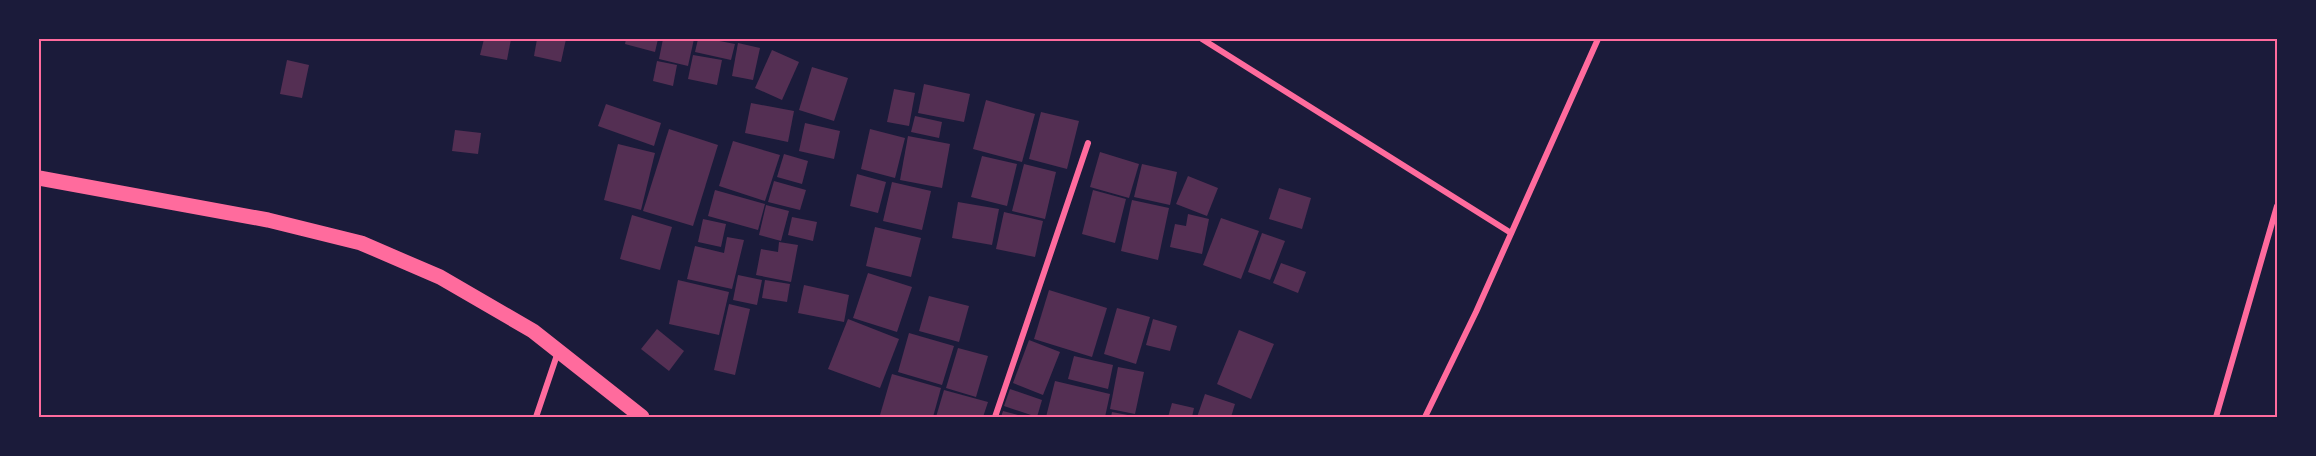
<svg xmlns="http://www.w3.org/2000/svg" width="2316" height="456" font-family="Manrope,sans-serif">
  <style>
    .building { fill: #542f53 }
    .lines { fill: none; stroke-linecap: round; stroke-linejoin: round }
    .minor { stroke: #ff6b9d; stroke-width: 6 }
    .primary { stroke: #ff6b9d; stroke-width: 15 }
    .neatline { fill: none; stroke: #ff6b9d; stroke-width: 2 }
  </style>
  <rect width="100%" height="100%" fill="#1b1b3a"/>
  <!-- building -->
  <g class="building">
    <polygon points="484,39 511,39 507,60 480,55"/>
    <polygon points="537,39 566,39 561,62 534,56"/>
    <polygon points="626,39 658,39 655,52 625,44"/>
    <polygon points="663,39 694,39 688,66 659,59"/>
    <polygon points="698,39 709,39 735,44 731,60 695,52"/>
    <polygon points="738,43 760,48 753,80 732,76"/>
    <polygon points="772,50 799,62 782,100 755,88"/>
    <polygon points="693,55 722,60 717,85 688,79"/>
    <polygon points="287,60 309,65 302,98 280,94"/>
    <polygon points="657,61 677,65 673,86 653,81"/>
    <polygon points="812,67 848,78 834,121 799,110"/>
    <polygon points="924,84 970,94 964,122 918,113"/>
    <polygon points="894,89 915,93 909,126 887,122"/>
    <polygon points="986,100 1035,114 1022,162 973,149"/>
    <polygon points="751,103 794,111 788,142 745,133"/>
    <polygon points="606,104 661,123 654,146 598,126"/>
    <polygon points="1041,112 1079,121 1067,169 1029,159"/>
    <polygon points="915,116 942,122 939,138 911,132"/>
    <polygon points="805,123 840,131 834,159 799,151"/>
    <polygon points="669,129 718,145 693,226 643,211"/>
    <polygon points="870,129 905,138 895,178 861,169"/>
    <polygon points="455,130 481,133 478,154 452,151"/>
    <polygon points="908,136 950,144 942,188 900,180"/>
    <polygon points="733,141 780,155 765,201 719,186"/>
    <polygon points="618,144 655,153 641,210 604,200"/>
    <polygon points="1100,152 1139,164 1129,198 1090,187"/>
    <polygon points="784,154 808,161 802,184 777,177"/>
    <polygon points="982,156 1017,164 1007,206 971,197"/>
    <polygon points="1024,164 1056,172 1045,219 1012,211"/>
    <polygon points="1142,164 1177,172 1170,205 1134,197"/>
    <polygon points="857,174 886,182 878,213 850,206"/>
    <polygon points="1188,176 1218,188 1207,216 1176,204"/>
    <polygon points="774,181 806,190 800,210 768,202"/>
    <polygon points="892,182 931,191 922,230 883,221"/>
    <polygon points="1279,188 1311,198 1302,229 1269,219"/>
    <polygon points="715,190 765,204 758,230 708,216"/>
    <polygon points="1093,190 1126,199 1115,243 1082,234"/>
    <polygon points="1132,200 1169,208 1158,260 1121,251"/>
    <polygon points="958,202 999,209 992,245 952,238"/>
    <polygon points="766,205 789,211 781,241 759,235"/>
    <polygon points="1004,212 1043,221 1035,257 996,249"/>
    <polygon points="1188,214 1209,219 1202,254 1170,247 1175,224 1186,226"/>
    <polygon points="632,215 672,227 660,270 620,259"/>
    <polygon points="792,217 817,222 813,241 788,235"/>
    <polygon points="1221,218 1259,231 1241,279 1203,265"/>
    <polygon points="703,219 726,224 721,247 698,242"/>
    <polygon points="875,227 921,238 911,277 866,266"/>
    <polygon points="1262,233 1285,241 1270,280 1248,272"/>
    <polygon points="727,237 744,240 732,289 687,279 695,246 724,253"/>
    <polygon points="779,242 798,245 791,282 756,275 761,249 778,252"/>
    <polygon points="1281,263 1306,272 1298,293 1273,283"/>
    <polygon points="868,273 912,287 897,332 853,318"/>
    <polygon points="738,275 762,280 757,305 733,300"/>
    <polygon points="678,280 729,292 719,335 669,324"/>
    <polygon points="765,280 790,284 787,302 762,298"/>
    <polygon points="804,285 849,295 844,322 798,313"/>
    <polygon points="1049,290 1107,308 1092,357 1034,339"/>
    <polygon points="929,296 969,306 959,342 919,331"/>
    <polygon points="729,304 750,309 735,375 714,370"/>
    <polygon points="1117,308 1150,317 1136,364 1104,354"/>
    <polygon points="848,319 899,339 880,388 828,369"/>
    <polygon points="1153,319 1177,326 1170,351 1146,345"/>
    <polygon points="657,329 684,351 669,371 641,349"/>
    <polygon points="1239,330 1274,344 1251,399 1217,384"/>
    <polygon points="909,333 954,346 942,385 898,372"/>
    <polygon points="1029,340 1060,352 1043,395 1013,383"/>
    <polygon points="958,348 988,356 976,397 946,388"/>
    <polygon points="1074,356 1113,365 1108,389 1068,379"/>
    <polygon points="1118,367 1144,372 1135,414 1110,409"/>
    <polygon points="892,374 941,388 933,417 887,417 880,415"/>
    <polygon points="1055,381 1110,394 1105,417 1046,417"/>
    <polygon points="1010,389 1042,400 1037,417 1004,406"/>
    <polygon points="944,390 988,402 983,417 936,417"/>
    <polygon points="1205,394 1235,404 1231,417 1197,417"/>
    <polygon points="1172,403 1194,408 1192,417 1168,417"/>
    <polygon points="1003,411 1022,416 1022,417 1001,417"/>
    <polygon points="1112,412 1133,416 1133,417 1111,417"/>
  </g>
  <g class="lines">
    <!-- minor -->
    <g class="minor">
      <polyline points="1202,39 1511,233"/>
      <polyline points="536,417 558,352"/>
      <polyline points="995,417 1088,143"/>
      <polyline points="1425,417 1476,312 1598,39"/>
      <polyline points="2216,417 2277,206"/>
    </g>
    <!-- primary -->
    <polyline class="primary" points="39,178 268,220 361,243 440,277 533,331 642,417"/>
  </g>
  <!-- border -->
  <rect width="2316" height="456" fill="none" stroke="#1b1b3a" stroke-width="81"/>
  <rect x="40" y="40" width="2236" height="376" class="neatline"/>
</svg>
